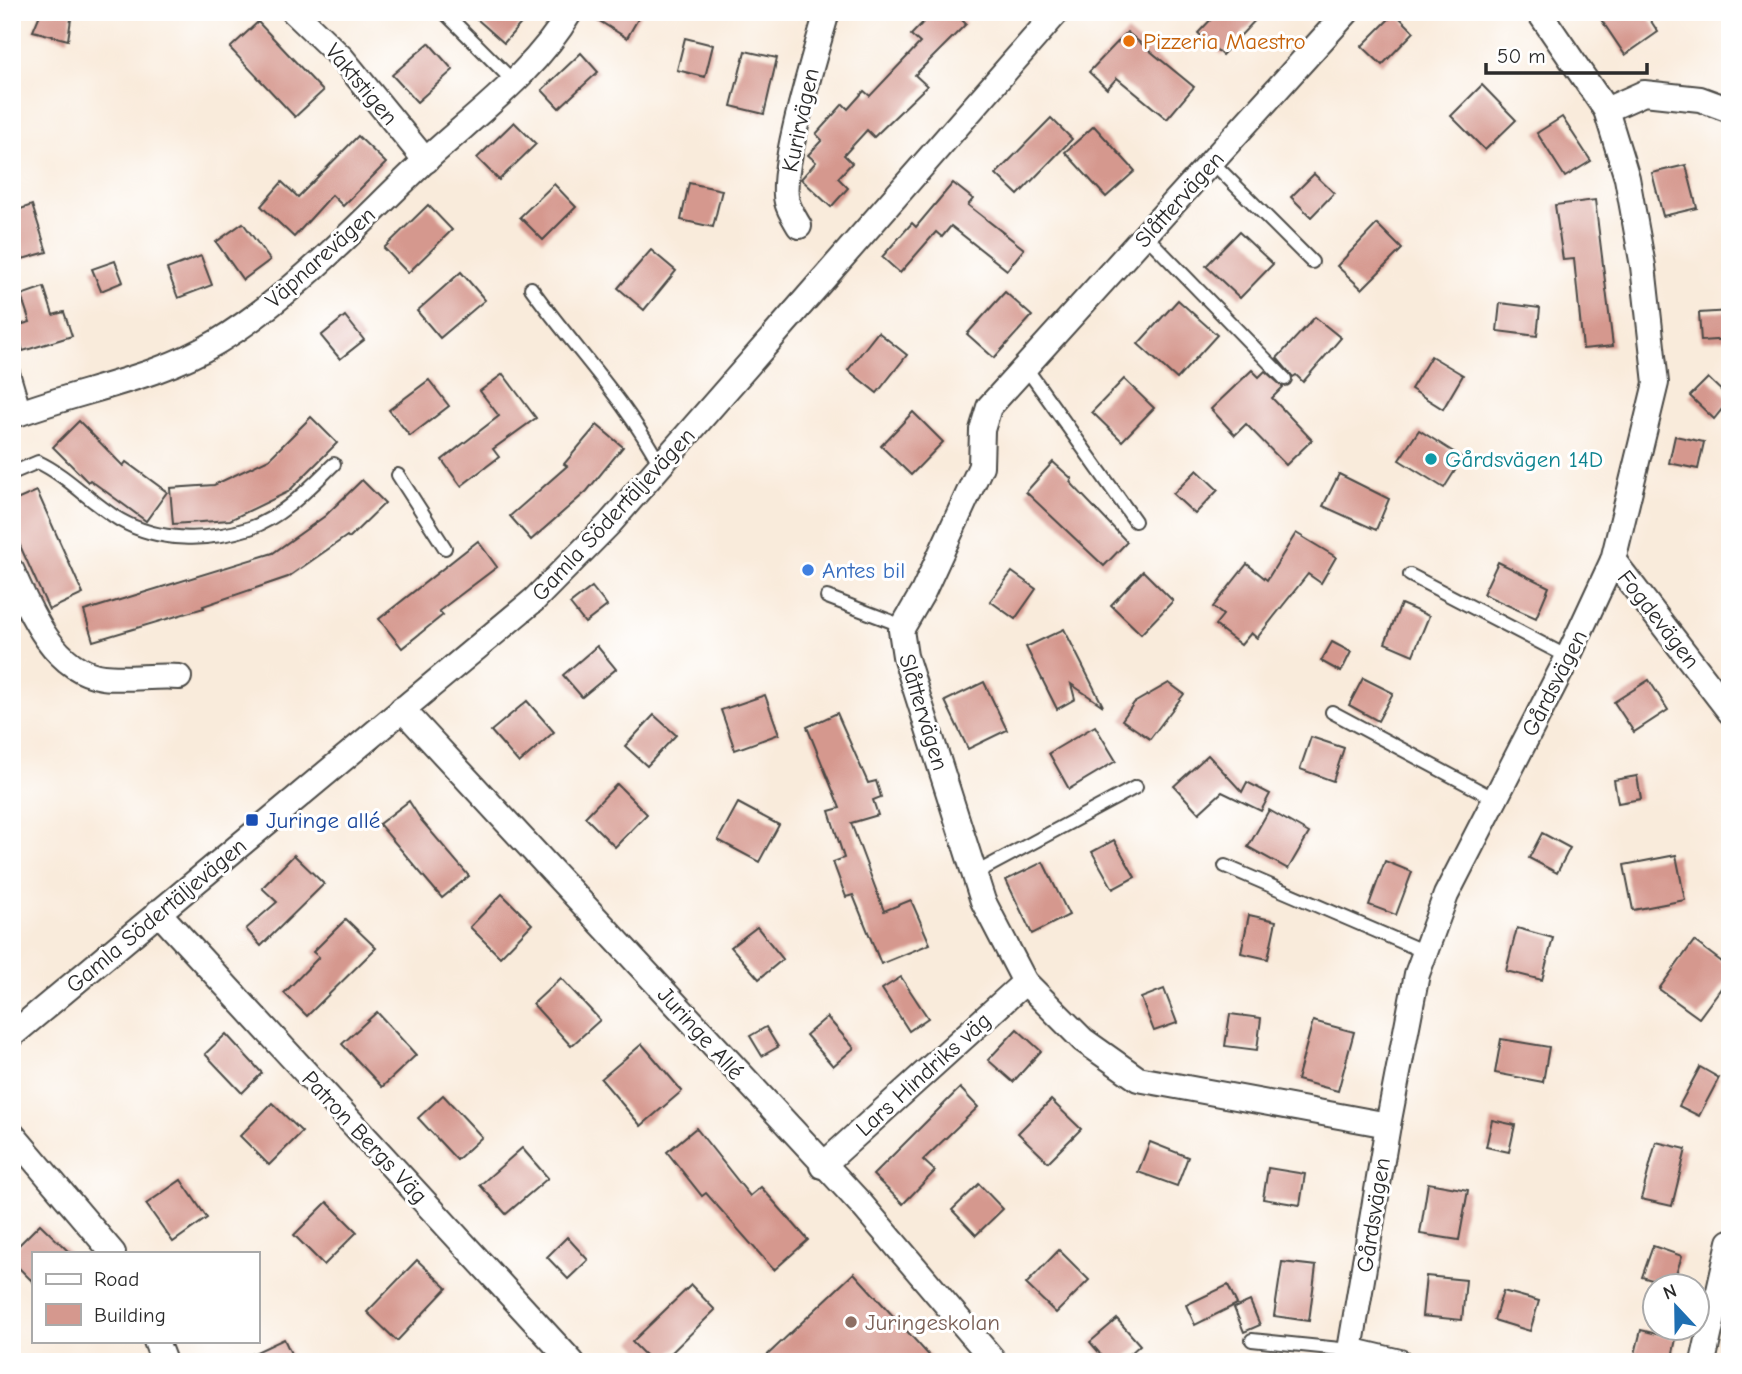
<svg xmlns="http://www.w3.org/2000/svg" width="1742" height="1374" font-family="'Comic Neue',sans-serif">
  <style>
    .building { fill: #d5988e }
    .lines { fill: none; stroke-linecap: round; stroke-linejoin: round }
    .service-casing { stroke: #4a4845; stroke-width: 16 }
    .minor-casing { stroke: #4a4845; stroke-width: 28 }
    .service { stroke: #fff; stroke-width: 12 }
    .minor { stroke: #fff; stroke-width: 24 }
    .food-dot { fill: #e8710a; stroke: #fff; stroke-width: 2.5 }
    .culture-dot { fill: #0f9aa8; stroke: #fff; stroke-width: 2.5 }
    .shop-dot { fill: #3f7fe0; stroke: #fff; stroke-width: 2.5 }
    .transit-dot { fill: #1a4fb4; stroke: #fff; stroke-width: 2.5 }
    .education-dot { fill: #8d6e63; stroke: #fff; stroke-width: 2.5 }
    .labels { text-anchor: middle; stroke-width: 6; stroke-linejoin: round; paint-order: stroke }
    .food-label { font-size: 23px; fill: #c56008; stroke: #fff; text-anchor: start }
    .street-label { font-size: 23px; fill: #2b2b2b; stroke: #fff }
    .culture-label { font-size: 23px; fill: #0d838f; stroke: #fff; text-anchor: start }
    .shop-label { font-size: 23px; fill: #366cbe; stroke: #fff; text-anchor: start }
    .transit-label { font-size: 23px; fill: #164399; stroke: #fff; text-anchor: start }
    .education-label { font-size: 23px; fill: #785e54; stroke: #fff; text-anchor: start }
  </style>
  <rect width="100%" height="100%" fill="#fff"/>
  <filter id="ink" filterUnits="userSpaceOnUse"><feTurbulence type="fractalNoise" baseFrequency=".0143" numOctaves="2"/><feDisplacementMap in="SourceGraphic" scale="14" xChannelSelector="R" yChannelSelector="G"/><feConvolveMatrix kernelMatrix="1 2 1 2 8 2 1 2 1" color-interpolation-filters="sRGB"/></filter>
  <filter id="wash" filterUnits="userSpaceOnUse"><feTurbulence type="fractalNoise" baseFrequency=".00686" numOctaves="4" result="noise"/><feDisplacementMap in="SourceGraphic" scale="28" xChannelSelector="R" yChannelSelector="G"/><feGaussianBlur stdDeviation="1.57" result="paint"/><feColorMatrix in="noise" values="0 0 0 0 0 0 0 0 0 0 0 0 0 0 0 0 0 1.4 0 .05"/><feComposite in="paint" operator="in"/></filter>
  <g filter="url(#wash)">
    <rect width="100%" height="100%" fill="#f9ebdb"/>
    <g id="blocks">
      <!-- building -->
      <g class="building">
        <polygon points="41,12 72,12 68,40 33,31"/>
        <polygon points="469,12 531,12 504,43"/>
        <polygon points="585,12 642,12 627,38"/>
        <polygon points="933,12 954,12 966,24 915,75 927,86 874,137 867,130 844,155 852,163 838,178 848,188 831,207 801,179 816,162 808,155 822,140 816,134 843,104 848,109 864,91 870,96 920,43 911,35"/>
        <polygon points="1218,12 1263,12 1222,55 1198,33"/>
        <polygon points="1596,12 1645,12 1658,32 1625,55"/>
        <polygon points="1395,13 1414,32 1382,65 1362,46"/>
        <polygon points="258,22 323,91 295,117 230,48"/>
        <polygon points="1127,32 1194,87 1167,119 1117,78 1107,89 1089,72"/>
        <polygon points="685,38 713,45 705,77 677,70"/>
        <polygon points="429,43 453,70 417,102 392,75"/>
        <polygon points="745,51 777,58 764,114 731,106"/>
        <polygon points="581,53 598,72 559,108 542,90"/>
        <polygon points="1482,85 1516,120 1485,150 1451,116"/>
        <polygon points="1562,117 1591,161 1565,177 1537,133"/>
        <polygon points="1051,118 1072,139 1018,195 996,174"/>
        <polygon points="514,122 536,144 499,180 477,158"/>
        <polygon points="1094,126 1135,171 1106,197 1065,152"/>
        <polygon points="358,136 386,163 343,206 332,195 294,237 261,206 282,182 298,197"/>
        <polygon points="1686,165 1697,208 1663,216 1652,173"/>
        <polygon points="1314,174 1334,193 1311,217 1291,197"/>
        <polygon points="689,183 722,190 713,227 681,220"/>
        <polygon points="953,183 973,199 968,205 1024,249 1007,270 951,226 942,237 936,232 900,273 882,257 912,223 916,227"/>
        <polygon points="554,184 576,207 543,240 520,217"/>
        <polygon points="1595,200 1613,346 1583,349 1574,259 1563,260 1555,205"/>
        <polygon points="32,205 47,252 12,262 12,212"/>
        <polygon points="428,205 452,230 408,273 384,248"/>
        <polygon points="243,223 270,260 243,280 216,242"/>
        <polygon points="1377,224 1402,249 1362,289 1337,266"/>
        <polygon points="1239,232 1273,264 1240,298 1206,266"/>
        <polygon points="651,250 676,271 644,310 618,288"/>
        <polygon points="201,256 212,285 178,298 167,269"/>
        <polygon points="115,261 123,282 101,291 92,269"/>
        <polygon points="461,272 485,300 440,338 417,311"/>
        <polygon points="44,287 53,315 64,312 72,336 23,351 16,326 30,322 21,295"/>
        <polygon points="1005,292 1032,316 994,358 967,334"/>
        <polygon points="1178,300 1217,335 1177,379 1138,344"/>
        <polygon points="1500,303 1540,308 1537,336 1497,331"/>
        <polygon points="1730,311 1730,339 1701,341 1699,313"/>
        <polygon points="345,316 364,340 340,359 321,336"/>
        <polygon points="1315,317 1341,338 1303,382 1296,375 1293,377 1277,358"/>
        <polygon points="878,332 907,355 877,393 848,370"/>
        <polygon points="1431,356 1463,375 1443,409 1411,389"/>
        <polygon points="1252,370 1259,377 1265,371 1283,387 1272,398 1312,440 1286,465 1246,424 1235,435 1211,409"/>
        <polygon points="503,374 536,418 493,449 499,457 461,486 442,460 499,416 480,391"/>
        <polygon points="1708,378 1730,399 1714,419 1690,396"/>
        <polygon points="1124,379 1154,408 1122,441 1092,412"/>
        <polygon points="429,380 449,406 410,436 389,410"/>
        <polygon points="913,412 943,442 911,475 881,446"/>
        <polygon points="311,417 337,443 288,492 230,520 173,524 170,488 214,485 269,459"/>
        <polygon points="79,421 123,466 126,462 167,492 146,521 90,480 88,482 53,447"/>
        <polygon points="597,425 623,447 587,491 531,540 510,516 567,466 564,464"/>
        <polygon points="1419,430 1463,458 1444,488 1399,460"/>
        <polygon points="1675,436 1704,442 1698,469 1669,463"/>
        <polygon points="1053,462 1072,479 1070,482 1127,542 1104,566 1026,492"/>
        <polygon points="1197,470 1218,490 1195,514 1173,494"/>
        <polygon points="1339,474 1389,499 1376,530 1323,506"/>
        <polygon points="362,480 385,503 349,538 347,536 288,577 203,606 204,608 93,641 84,611 273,553 325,516"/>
        <polygon points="37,491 83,594 49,610 12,528 12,502"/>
        <polygon points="1296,533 1336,557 1321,583 1308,574 1257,638 1251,633 1241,645 1215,625 1223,615 1213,607 1247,564 1267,580"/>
        <polygon points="478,541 497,567 439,611 443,615 402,648 379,619"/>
        <polygon points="1498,562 1549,587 1536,618 1483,594"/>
        <polygon points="1143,571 1173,601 1141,634 1111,605"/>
        <polygon points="1012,572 1036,589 1015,619 990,601"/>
        <polygon points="592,587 607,606 585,623 570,604"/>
        <polygon points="1401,604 1429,616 1413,655 1385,643"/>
        <polygon points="1064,629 1103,706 1071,684 1075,699 1057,709 1026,647"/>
        <polygon points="1332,642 1351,652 1341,672 1321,661"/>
        <polygon points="597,646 616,669 582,697 563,675"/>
        <polygon points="1363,678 1393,693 1378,721 1349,705"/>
        <polygon points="1649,680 1668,710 1634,732 1614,702"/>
        <polygon points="984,682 1007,730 968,749 945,701"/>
        <polygon points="1169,683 1184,694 1150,739 1122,720 1134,703"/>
        <polygon points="765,695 779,734 735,750 721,710"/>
        <polygon points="527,701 554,732 519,763 491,731"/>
        <polygon points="837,713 868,783 876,781 881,797 873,800 878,815 851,823 884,911 911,900 930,944 881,964 853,895 846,897 833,862 844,858 829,811 840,808 807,727"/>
        <polygon points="654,715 676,735 647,766 625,746"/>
        <polygon points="1095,726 1116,761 1069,789 1049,753"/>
        <polygon points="1311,737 1344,748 1333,781 1300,769"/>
        <polygon points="1208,755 1242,792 1247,782 1270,794 1261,811 1222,792 1199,813 1174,786"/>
        <polygon points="1637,776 1641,799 1618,803 1614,780"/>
        <polygon points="617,784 647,814 615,847 585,817"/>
        <polygon points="409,801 421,820 469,876 442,898 379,824"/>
        <polygon points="738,803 779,825 759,862 718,840"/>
        <polygon points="1269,810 1309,833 1288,869 1248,847"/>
        <polygon points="1542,833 1570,848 1557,873 1529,858"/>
        <polygon points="1114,840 1135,877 1113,889 1092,852"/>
        <polygon points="294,855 324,884 261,946 246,929 277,902 262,888"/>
        <polygon points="1676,855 1685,900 1633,910 1624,865"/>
        <polygon points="1385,861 1412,872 1396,915 1369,905"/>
        <polygon points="1043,862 1069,915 1032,934 1006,880"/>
        <polygon points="502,894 532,924 500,957 470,927"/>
        <polygon points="1249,915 1276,921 1268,959 1241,953"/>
        <polygon points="346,919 376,948 307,1016 284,993 319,957 313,952"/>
        <polygon points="757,927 783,959 759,979 731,947"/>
        <polygon points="1517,928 1553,938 1542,980 1506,971"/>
        <polygon points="1694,941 1730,968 1730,976 1699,1018 1659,989"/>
        <polygon points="901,977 928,1018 909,1031 882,989"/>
        <polygon points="561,978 600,1020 571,1046 533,1004"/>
        <polygon points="1164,989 1177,1023 1154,1031 1141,998"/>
        <polygon points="377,1012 416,1055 382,1087 342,1044"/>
        <polygon points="1230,1014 1261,1018 1257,1050 1225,1046"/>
        <polygon points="827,1017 854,1048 833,1066 806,1035"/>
        <polygon points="1313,1021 1354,1032 1338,1091 1297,1080"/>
        <polygon points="766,1027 778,1047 762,1056 750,1036"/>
        <polygon points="1017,1029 1041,1051 1013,1082 988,1060"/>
        <polygon points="226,1034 262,1073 242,1093 205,1054"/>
        <polygon points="1501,1039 1549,1047 1543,1082 1495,1073"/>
        <polygon points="642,1044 682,1091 641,1126 601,1079"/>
        <polygon points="1700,1067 1719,1078 1699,1116 1679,1106"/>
        <polygon points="960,1088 978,1107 923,1160 935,1171 903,1204 873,1175"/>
        <polygon points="443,1095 482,1137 457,1160 418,1118"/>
        <polygon points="1051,1100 1081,1129 1048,1162 1018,1133"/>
        <polygon points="272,1103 302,1132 269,1165 240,1136"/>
        <polygon points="1492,1120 1515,1125 1509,1152 1486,1147"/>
        <polygon points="696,1128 750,1196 761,1187 808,1240 774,1270 706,1193 702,1196 667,1152"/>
        <polygon points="1150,1142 1188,1157 1177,1186 1138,1172"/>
        <polygon points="1656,1142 1686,1149 1672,1206 1641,1199"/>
        <polygon points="522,1148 548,1178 506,1214 480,1185"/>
        <polygon points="1268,1168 1305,1174 1300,1205 1263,1199"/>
        <polygon points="181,1180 207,1218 173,1242 146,1204"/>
        <polygon points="1428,1183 1468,1190 1459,1240 1420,1234"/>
        <polygon points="979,1184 1003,1209 976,1235 952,1210"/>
        <polygon points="327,1202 357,1232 324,1265 294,1235"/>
        <polygon points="40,1224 70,1253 33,1253 33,1282 12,1261 12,1252"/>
        <polygon points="567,1237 588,1260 568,1279 547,1257"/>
        <polygon points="1653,1246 1682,1256 1672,1286 1642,1277"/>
        <polygon points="1059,1250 1089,1280 1056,1313 1026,1284"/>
        <polygon points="417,1260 447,1288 397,1341 367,1312"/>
        <polygon points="1282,1262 1316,1266 1309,1321 1274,1316"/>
        <polygon points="854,1273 935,1362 760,1362"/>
        <polygon points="1426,1276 1466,1280 1462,1320 1422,1316"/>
        <polygon points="691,1285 715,1310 662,1362 652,1362 632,1342"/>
        <polygon points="1228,1285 1237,1304 1195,1325 1186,1305"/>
        <polygon points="1503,1291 1539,1301 1530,1331 1494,1320"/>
        <polygon points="1250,1301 1260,1325 1244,1332 1234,1308"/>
        <polygon points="1117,1319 1140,1345 1121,1362 1107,1362 1090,1342"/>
        <polygon points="1641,1330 1676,1339 1671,1362 1633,1362"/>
        <polygon points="284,1339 295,1362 235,1362"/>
      </g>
    </g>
  </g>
  <g filter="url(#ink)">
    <use href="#blocks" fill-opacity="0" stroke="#4a4845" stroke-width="2"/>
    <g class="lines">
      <defs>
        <g id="service">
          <polyline points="444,12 513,81"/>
          <polyline points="1167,13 1167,12"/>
          <polyline points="1212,162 1312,262"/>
          <polyline points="1146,236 1285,379"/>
          <path d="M531,288C574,348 626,400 660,465"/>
          <polyline points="1026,368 1135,521"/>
          <polyline points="12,369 25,413"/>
          <path d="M12,473L38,462C68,476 91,503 120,520C159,542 207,542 250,528C283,517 310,487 334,464"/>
          <polyline points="398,475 445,548"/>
          <polyline points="1410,575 1568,657"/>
          <polyline points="827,597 903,626"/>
          <polyline points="1332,712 1495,799"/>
          <polyline points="1225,866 1425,952"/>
          <polyline points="974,874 1136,787"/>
          <polyline points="1252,1340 1350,1350"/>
        </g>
        <g id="minor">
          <polyline points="294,12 342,58 426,161"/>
          <polyline points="1347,12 989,407 982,430 981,466 923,592 901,630 905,656 983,901 1025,982 1083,1040 1138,1079 1388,1125"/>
          <polyline points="1606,110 1644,93 1700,99 1730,110"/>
          <path d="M799,226C795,219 789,210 787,202C778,171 817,48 827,12"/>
          <path d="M12,416C79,390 154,380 217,342C296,294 359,223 426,160C475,115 536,71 570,12"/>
          <polyline points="1613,560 1730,712"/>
          <path d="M12,571C29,610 54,671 103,677C127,680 154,675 179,677"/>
          <polyline points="402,709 862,1205 995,1362"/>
          <polyline points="158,912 572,1362"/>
          <polyline points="12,1035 534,600 610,523 1057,12"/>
          <polyline points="12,1134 113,1253"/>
          <polyline points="822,1166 1025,982"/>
          <polyline points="156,1341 164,1362"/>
          <polyline points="1350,1350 1400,1362"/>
          <polyline points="1348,1362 1388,1125 1417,974 1446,895 1568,657 1613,560 1656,383 1643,266 1627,178 1606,110 1539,12"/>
          <polyline points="1703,1362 1730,1242"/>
        </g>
      </defs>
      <!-- service casing -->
      <use href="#service" class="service-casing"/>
      <!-- minor casing -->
      <use href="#minor" class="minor-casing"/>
      <!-- service -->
      <use href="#service" class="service"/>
      <!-- minor -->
      <use href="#minor" class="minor"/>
    </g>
  </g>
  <!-- markers -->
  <circle class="food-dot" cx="1129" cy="41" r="7"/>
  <circle class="culture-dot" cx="1431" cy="459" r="7"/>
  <circle class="shop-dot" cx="808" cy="570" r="7"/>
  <rect class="transit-dot" x="245" y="813" width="14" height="14" rx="3.5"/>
  <circle class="education-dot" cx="851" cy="1322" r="7"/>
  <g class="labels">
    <!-- food labels -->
    <g class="food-label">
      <text x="1143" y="49">Pizzeria Maestro</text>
    </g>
    <!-- street labels -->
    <g class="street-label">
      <text transform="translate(362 84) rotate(50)" y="8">Vaktstigen</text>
      <text transform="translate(800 120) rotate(-78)" y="8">Kurirvägen</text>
      <text transform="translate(1179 199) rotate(-48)" y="8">Slåttervägen</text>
      <text transform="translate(320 257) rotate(-42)" y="8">Väpnarevägen</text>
      <text transform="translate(613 514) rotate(-47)" y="8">Gamla Södertäljevägen</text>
      <text transform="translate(1659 619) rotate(52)" y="8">Fogdevägen</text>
      <text transform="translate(1554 683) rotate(-63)" y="8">Gårdsvägen</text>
      <text transform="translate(924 712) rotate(73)" y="8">Slåttervägen</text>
      <text transform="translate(156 915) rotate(-40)" y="8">Gamla Södertäljevägen</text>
      <text transform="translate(701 1033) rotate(48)" y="8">Juringe Allé</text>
      <text transform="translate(923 1074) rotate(-42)" y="8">Lars Hindriks väg</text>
      <text transform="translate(365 1137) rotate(47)" y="8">Patron Bergs Väg</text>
      <text transform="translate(1373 1215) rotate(-81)" y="8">Gårdsvägen</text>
    </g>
    <!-- culture labels -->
    <g class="culture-label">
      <text x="1445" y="467">Gårdsvägen 14D</text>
    </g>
    <!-- shop labels -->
    <g class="shop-label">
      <text x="822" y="578">Antes bil</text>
    </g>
    <!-- transit labels -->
    <g class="transit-label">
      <text x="266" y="828">Juringe allé</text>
    </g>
    <!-- education labels -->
    <g class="education-label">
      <text x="865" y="1330">Juringeskolan</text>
    </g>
  </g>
  <!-- margin -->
  <rect width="1742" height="1374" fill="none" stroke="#fff" stroke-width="42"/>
  <!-- legend -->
  <rect x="32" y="1252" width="228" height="91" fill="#ffffff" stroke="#aaaaaa" stroke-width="2"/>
  <rect x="46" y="1274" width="35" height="10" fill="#ffffff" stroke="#aaaaaa" stroke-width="2"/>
  <text x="94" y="1286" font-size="21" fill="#2b2b2b">Road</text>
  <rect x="46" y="1304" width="35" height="21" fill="#d5988e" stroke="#aaaaaa" stroke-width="2"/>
  <text x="94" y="1322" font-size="21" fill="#2b2b2b">Building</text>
  <!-- north arrow -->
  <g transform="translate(1676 1307) rotate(338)"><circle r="33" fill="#ffffff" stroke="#aaaaaa" stroke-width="2"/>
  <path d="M0-5L12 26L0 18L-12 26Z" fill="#1f6fb2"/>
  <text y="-10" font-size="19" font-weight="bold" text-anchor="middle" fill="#2b2b2b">N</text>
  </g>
  <!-- scale -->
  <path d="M1486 63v10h161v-10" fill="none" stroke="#2b2b2b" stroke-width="3.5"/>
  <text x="1497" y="63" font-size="21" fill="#2b2b2b" stroke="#ffffff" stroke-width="5" paint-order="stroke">50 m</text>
</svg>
